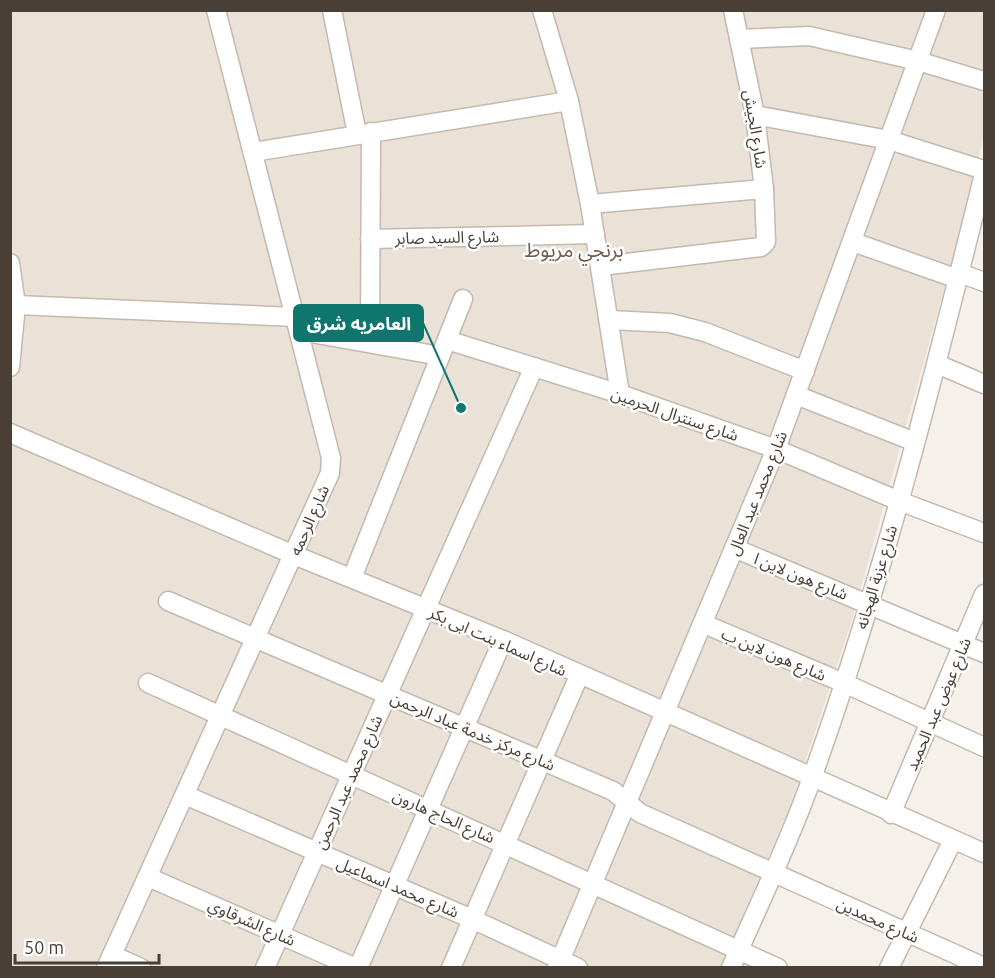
<svg xmlns="http://www.w3.org/2000/svg" width="995" height="978" font-family="Ubuntu,'Noto Sans Arabic',sans-serif">
  <style>
    .residential { fill: #eae1d7 }
    .lines { fill: none; stroke-linecap: round; stroke-linejoin: round }
    .street-casing { stroke: #c5b9ae; stroke-width: 21 }
    .street { stroke: #fff; stroke-width: 18 }
    .labels { text-anchor: middle; stroke-width: 5; stroke-linejoin: round; paint-order: stroke }
    .street-label { font-size: 16px; fill: #4a3f37; stroke: #fff }
    .quarter-label { font-size: 20px; fill: #6e5b4d; stroke: #fff }
    .leader { fill: none; stroke: #0f766e; stroke-width: 2 }
    .callout-dot { fill: #0f766e; stroke: #fff; stroke-width: 2 }
    .callout { fill: #0f766e; stroke: #0f766e; stroke-width: 2 }
    .callout-label { font-size: 18px; text-anchor: middle; font-weight: bold; fill: #fff }
  </style>
  <rect width="100%" height="100%" fill="#f6f0ea"/>
  <!-- residential -->
  <polygon class="residential" points="10,11 984,11 984,135 970,196 852,620 791,805 721,967 11,967"/>
  <g class="lines">
    <defs>
      <g id="street">
        <polyline points="332,10 357,134"/>
        <polyline points="542,10 569,101 590,204 620,394"/>
        <polyline points="739,39 809,36 918,61 984,81"/>
        <polyline points="755,115 889,140 984,170"/>
        <polyline points="253,152 569,101"/>
        <polyline points="590,204 764,189"/>
        <polyline points="370,239 595,234"/>
        <polyline points="853,242 958,279"/>
        <polyline points="10,263 16,305 10,367"/>
        <polyline points="601,266 761,247 766,242 764,189 755,115 733,10"/>
        <polyline points="960,273 984,282"/>
        <polyline points="16,305 296,317"/>
        <polyline points="610,320 670,323 705,332 805,371"/>
        <polyline points="300,331 440,356"/>
        <polyline points="447,340 620,394 776,449 899,501 984,533"/>
        <polyline points="370,343 371,132"/>
        <polyline points="937,364 984,384"/>
        <polyline points="796,395 915,442"/>
        <polyline points="10,433 294,555 503,640 984,853"/>
        <polyline points="734,548 984,653"/>
        <polyline points="352,578 463,299"/>
        <polyline points="168,601 613,791 640,813 984,967"/>
        <polyline points="704,624 844,683 984,747"/>
        <polyline points="148,683 778,968"/>
        <polyline points="185,795 472,919 578,968"/>
        <polyline points="891,814 984,594"/>
        <polyline points="148,877 356,968"/>
        <polyline points="112,955 141,968"/>
        <polyline points="106,968 330,473 331,458 216,10"/>
        <polyline points="265,968 534,367"/>
        <polyline points="358,968 503,640"/>
        <polyline points="451,968 579,676"/>
        <polyline points="557,968 776,449 936,10"/>
        <path d="M731,968C759,904 790,840 813,775C883,579 934,376 984,174"/>
        <polyline points="889,968 953,840"/>
      </g>
    </defs>
    <!-- street casing -->
    <use href="#street" class="street-casing"/>
    <!-- street -->
    <use href="#street" class="street"/>
  </g>
  <g class="labels">
    <!-- street labels -->
    <g class="street-label">
      <text transform="translate(756 129) rotate(81)" y="6">شارع الجيش</text>
      <text transform="translate(447 237) rotate(-1)" y="6">شارع السيد صابر</text>
      <text transform="translate(675 414) rotate(19)" y="6">شارع سنترال الحرمين</text>
      <text transform="translate(757 493) rotate(-68)" y="6">شارع محمد عبد العال</text>
      <text transform="translate(309 520) rotate(-66)" y="6">شارع الرحمه</text>
      <text transform="translate(801 576) rotate(22)" y="6">شارع هون لاين ا</text>
      <text transform="translate(876 577) rotate(-73)" y="6">شارع عزبة الهجانه</text>
      <text transform="translate(498 641) rotate(24)" y="6">شارع اسماء بنت ابى بكر</text>
      <text transform="translate(774 654) rotate(23)" y="6">شارع هون لاين ب</text>
      <text transform="translate(938 704) rotate(-67)" y="6">شارع عوض عبد الحميد</text>
      <text transform="translate(473 731) rotate(23)" y="6">شارع مركز خدمة عباد الرحمن</text>
      <text transform="translate(348 782) rotate(-66)" y="6">شارع محمد عبد الرحمن</text>
      <text transform="translate(444 816) rotate(24)" y="6">شارع الحاج هارون</text>
      <text transform="translate(398 887) rotate(23)" y="6">شارع محمد اسماعيل</text>
      <text transform="translate(878 920) rotate(24)" y="6">شارع محمدين</text>
      <text transform="translate(252 922) rotate(24)" y="6">شارع الشرقاوي</text>
    </g>
    <!-- quarter labels -->
    <g class="quarter-label">
      <text x="574" y="257">برنجي مريوط</text>
    </g>
  </g>
  <!-- callouts -->
  <path class="leader" d="M461 408L423 323"/>
  <circle class="callout-dot" cx="461" cy="408" r="6"/>
  <rect class="callout" x="294" y="305" width="129" height="36" rx="6"/>
  <g class="callout-label">
    <text x="359" y="330">العامريه شرق</text>
  </g>
  <!-- border -->
  <rect width="995" height="978" fill="none" stroke="#4a3f37" stroke-width="24"/>
  <!-- scale -->
  <path d="M15 954v9h144v-9" fill="none" stroke="#4a3f37" stroke-width="3"/>
  <text x="24" y="954" font-size="18" fill="#4a3f37" stroke="#ffffff" stroke-width="4.5" paint-order="stroke">50 m</text>
</svg>
